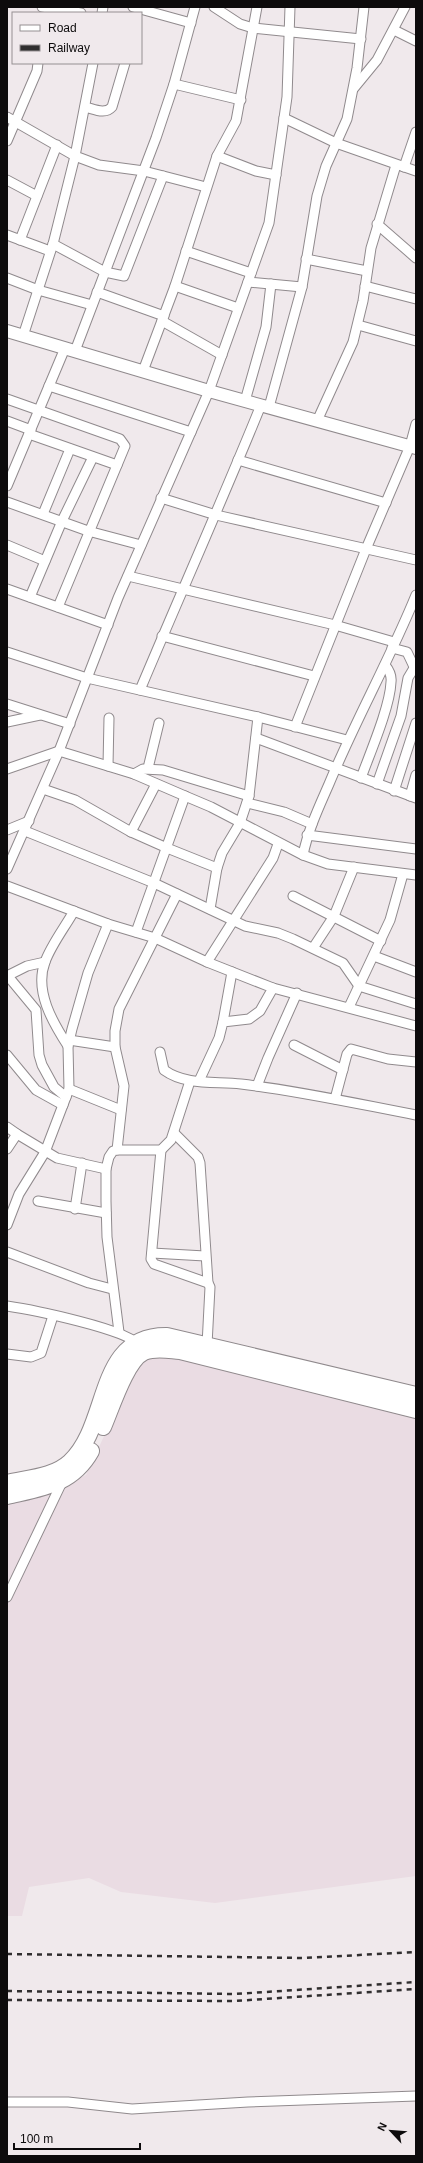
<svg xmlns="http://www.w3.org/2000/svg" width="423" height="2163" font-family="Arial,sans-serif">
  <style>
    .built { fill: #eadce3 }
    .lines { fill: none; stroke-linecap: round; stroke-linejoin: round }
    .minor-casing { stroke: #908a8d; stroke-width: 11 }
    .tertiary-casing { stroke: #908a8d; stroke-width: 14 }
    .trunk-casing { stroke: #908a8d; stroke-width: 18 }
    .minor { stroke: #fff; stroke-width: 9 }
    .tertiary { stroke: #fff; stroke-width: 12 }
    .trunk { stroke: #fff; stroke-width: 16 }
    .rail { stroke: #302e2f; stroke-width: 2.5; stroke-dasharray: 5 5; stroke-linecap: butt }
  </style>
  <rect width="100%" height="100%" fill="#f0e9ec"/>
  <!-- built -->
  <polygon class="built" points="173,1357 416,1414 416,1876 215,1903 121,1892 89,1878 29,1887 22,1916 7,1916 7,1497 49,1492 86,1475 130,1380 144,1358"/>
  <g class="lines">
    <defs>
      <g id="minor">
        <polyline points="42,7 81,13"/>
        <polyline points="133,7 191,23"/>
        <polyline points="214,7 240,24 253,28 361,39"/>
        <polyline points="102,13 103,7"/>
        <polyline points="394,30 416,41"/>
        <polyline points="93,63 75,156 99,165 144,171 206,187"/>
        <polyline points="174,84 241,100"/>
        <polyline points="354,88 377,60 405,7"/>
        <path d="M85,107C94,109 105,115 112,107L125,63"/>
        <polyline points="7,117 75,156 53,244 23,336"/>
        <polyline points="284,118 336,143 416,171"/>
        <polyline points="7,141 37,71 38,63"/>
        <polyline points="217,156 256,171 276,175"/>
        <polyline points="404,167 416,132"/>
        <polyline points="7,180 37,196"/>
        <polyline points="377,224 416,258"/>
        <polyline points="7,235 50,251"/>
        <polyline points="20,240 57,145"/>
        <polyline points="53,244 105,272 124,276 163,176"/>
        <polyline points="186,251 251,273"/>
        <polyline points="306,259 367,271"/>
        <polyline points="7,278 38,290 92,305"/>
        <polyline points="248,282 302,287"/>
        <polyline points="175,286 238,308"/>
        <polyline points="365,286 416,299"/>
        <polyline points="97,292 164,316"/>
        <polyline points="162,321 222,355"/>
        <polyline points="358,325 416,341"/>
        <polyline points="75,351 156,138 174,84 195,7"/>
        <polyline points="143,371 175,286 217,156 236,121 257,7"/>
        <polyline points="49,386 191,432"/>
        <polyline points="7,399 120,439 125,446 58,607"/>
        <polyline points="245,401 266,327 271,284"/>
        <polyline points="269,407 302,287 317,196 326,166 347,119 357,68 364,7"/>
        <polyline points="7,421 31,430"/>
        <polyline points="317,421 353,342 363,301 371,248 396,165"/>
        <polyline points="29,434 117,465"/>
        <polyline points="238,460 386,503"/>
        <polyline points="7,486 65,348"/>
        <polyline points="161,498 216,515 416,560"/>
        <polyline points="7,502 88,531 141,545"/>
        <polyline points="43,514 70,449"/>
        <polyline points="7,545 45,561"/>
        <polyline points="128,576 335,625 394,642"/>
        <polyline points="7,589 108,625"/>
        <polyline points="30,597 62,521 93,457"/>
        <polyline points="162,636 314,676"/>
        <polyline points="392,648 407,652 416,671"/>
        <polyline points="7,652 87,678 258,717 347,740"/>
        <path d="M140,690C180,595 222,501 261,405"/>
        <polyline points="7,704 70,724"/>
        <polyline points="7,722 40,715"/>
        <polyline points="295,727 366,549 410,446 416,424"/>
        <polyline points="256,738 416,798"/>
        <polyline points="108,766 109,718"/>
        <polyline points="148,768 159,723"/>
        <polyline points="7,769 59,751 134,774 185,796 211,807 303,855 328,864 416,875"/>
        <polyline points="134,774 143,769 163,770 249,796"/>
        <path d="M361,778C370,753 390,707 391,682C392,675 389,670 385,665"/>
        <polyline points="377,784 401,716 408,678 414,668"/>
        <polyline points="43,789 75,800 131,832 167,848 217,868"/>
        <polyline points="394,791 416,723"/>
        <polyline points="410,796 416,775"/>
        <polyline points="247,803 284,812 312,824"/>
        <polyline points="7,830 29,821"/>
        <polyline points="25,831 154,883 245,926 278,933 293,939 343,963 359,986 416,1004"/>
        <polyline points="131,832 156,784"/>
        <polyline points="307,835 416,849"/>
        <path d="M303,855C308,830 319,807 329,784C356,719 390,659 416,595"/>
        <polyline points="7,869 59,751 118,598 209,391 269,223 287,97 290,7"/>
        <polyline points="7,886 108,924 155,938 207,962"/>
        <polyline points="293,896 381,941"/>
        <polyline points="210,909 217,868 222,853 240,823 249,796 258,717"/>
        <polyline points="136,932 185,796"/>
        <polyline points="313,948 334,916 354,867"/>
        <polyline points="374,956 416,972"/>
        <polyline points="7,975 36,1010 39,1055 42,1065 54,1087 66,1097"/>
        <polyline points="7,976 27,966 45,962"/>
        <polyline points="273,988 416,1026"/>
        <polyline points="349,1007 390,920 403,874"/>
        <polyline points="223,1022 232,972"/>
        <polyline points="69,1040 115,1047"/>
        <polyline points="294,1045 343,1070"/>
        <path d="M68,1046C53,1023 34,991 45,962C51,945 65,927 74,911"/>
        <path d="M160,1052L164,1070C186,1086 216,1081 241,1084C300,1091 358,1104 416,1115"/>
        <polyline points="7,1055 36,1090 63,1105"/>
        <polyline points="199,1081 219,1038 223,1022 249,1019 260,1011 273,988 207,962 273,858 278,844"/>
        <polyline points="257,1086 268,1058 297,993"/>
        <polyline points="69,1089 121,1110"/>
        <polyline points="335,1099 347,1054 351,1049 388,1059 416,1062"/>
        <polyline points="7,1127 17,1134 57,1158 106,1169"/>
        <polyline points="174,1133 198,1157 200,1163 208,1283"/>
        <polyline points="7,1149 17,1134"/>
        <polyline points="117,1150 124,1086 115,1047 115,1031 119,1009 177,894"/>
        <polyline points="161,1150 151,1259 154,1264 208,1283 210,1287 207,1345"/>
        <polyline points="38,1201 106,1213"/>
        <polyline points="75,1209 82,1163"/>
        <polyline points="7,1225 19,1194 45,1152 66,1097 69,1089 68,1046 72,1029 88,973 108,924"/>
        <polyline points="7,1252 89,1283 112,1289"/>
        <polyline points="152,1253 205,1256"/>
        <path d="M7,1306C28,1309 133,1330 139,1346"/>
        <polyline points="119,1332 107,1237 106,1201 106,1169 109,1157 113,1151 117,1150 161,1150 171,1140 190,1081"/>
        <polyline points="7,1354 31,1357 41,1353 53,1316"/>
        <polyline points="7,1597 63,1480"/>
        <polyline points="7,2102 68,2102 132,2109 248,2102 416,2096"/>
      </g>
      <polyline id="tertiary" points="7,331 209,391 416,448"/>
      <g id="trunk">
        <path d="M103,1427C111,1409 126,1360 144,1352C155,1347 168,1350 180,1351L416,1410"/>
        <path d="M7,1483C28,1478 54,1477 70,1462C111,1424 95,1335 167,1336L416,1395"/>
        <path d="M7,1496C41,1488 72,1485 91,1451"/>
      </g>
    </defs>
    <!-- minor casing -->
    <use href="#minor" class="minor-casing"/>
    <!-- tertiary casing -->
    <use href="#tertiary" class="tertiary-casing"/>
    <!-- trunk casing -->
    <use href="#trunk" class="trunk-casing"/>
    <!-- minor -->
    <use href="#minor" class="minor"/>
    <!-- tertiary -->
    <use href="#tertiary" class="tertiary"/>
    <!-- trunk -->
    <use href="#trunk" class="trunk"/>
    <!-- rail -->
    <g class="rail">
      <polyline points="7,1954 303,1958 416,1952"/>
      <polyline points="7,1991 235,1994 416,1982"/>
      <polyline points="7,2000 234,2001 416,1989"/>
    </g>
  </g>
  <!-- border -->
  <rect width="423" height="2163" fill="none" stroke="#0d0b0c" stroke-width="16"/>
  <!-- legend -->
  <rect x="12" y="12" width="130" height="52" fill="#f0e9ec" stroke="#959092"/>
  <rect x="20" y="25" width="20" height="6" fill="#ffffff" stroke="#959092"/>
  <text x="48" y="32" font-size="12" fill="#0d0b0c">Road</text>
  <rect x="20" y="45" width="20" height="6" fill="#302e2f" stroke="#959092"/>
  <text x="48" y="52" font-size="12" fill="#0d0b0c">Railway</text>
  <!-- north arrow -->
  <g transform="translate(391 2131) rotate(296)" stroke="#f0e9ec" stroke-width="3" paint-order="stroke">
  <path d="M0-3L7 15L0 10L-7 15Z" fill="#0d0b0c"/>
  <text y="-6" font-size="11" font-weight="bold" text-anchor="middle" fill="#0d0b0c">N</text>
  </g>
  <!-- scale -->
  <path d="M14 2143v6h126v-6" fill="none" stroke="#0d0b0c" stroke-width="2"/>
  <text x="20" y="2143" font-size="12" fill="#0d0b0c" stroke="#f0e9ec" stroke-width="3" paint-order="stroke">100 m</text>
</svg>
